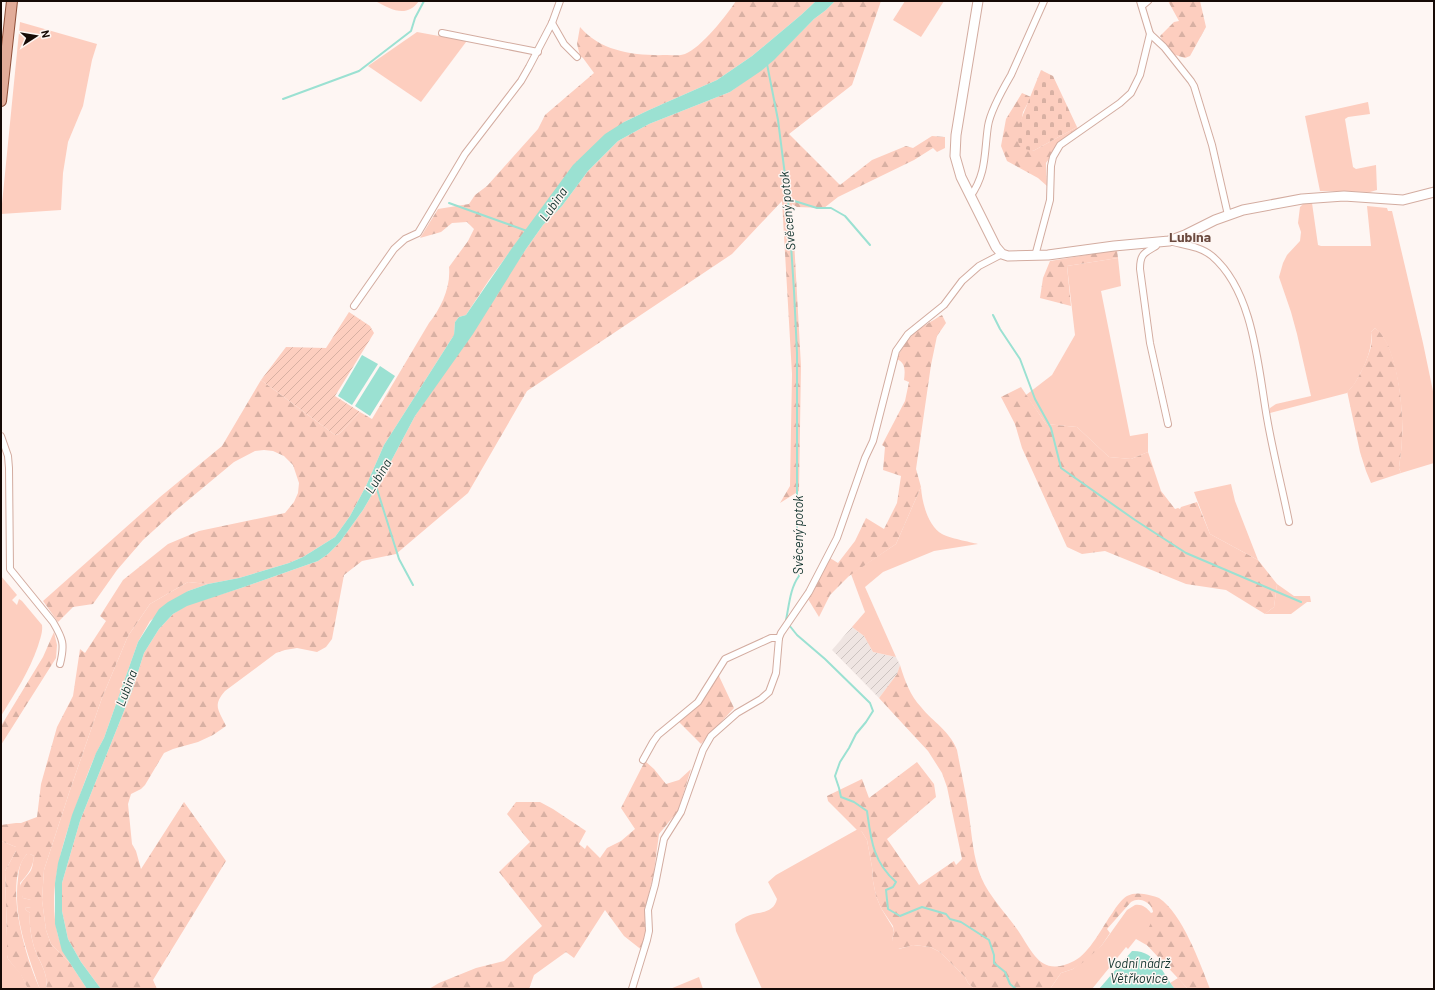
<svg xmlns="http://www.w3.org/2000/svg" width="1435" height="990" font-family="Barlow,sans-serif">
  <style>
    .industrial { fill: url(#industrial-furrows) }
    .green { fill: #fdcebf }
    .forest { fill: url(#forest-firs) }
    .cemetery { fill: url(#cemetery-stones) }
    .garden { fill: url(#garden-furrows) }
    .water { fill: #9be1d2 }
    .lines { fill: none; stroke-linecap: round; stroke-linejoin: round }
    .stream { stroke: #9be1d2; stroke-width: 2 }
    .street-casing { stroke: #d3aca0; stroke-width: 8 }
    .secondary-casing { stroke: #d3aca0; stroke-width: 11 }
    .primary-casing { stroke: #8e4f39; stroke-width: 12 }
    .street { stroke: #fff; stroke-width: 6 }
    .secondary { stroke: #fff; stroke-width: 9 }
    .primary { stroke: #e2ac99; stroke-width: 10 }
    .labels { text-anchor: middle; stroke-width: 3; stroke-linejoin: round; paint-order: stroke }
    .water-label { font-size: 13px; font-style: italic; fill: #10322c; stroke: #fef6f3 }
    .quarter-label { font-size: 14px; font-weight: bold; fill: #6b4a3f; stroke: #fef6f3 }
  </style>
  <defs>
    <pattern id="industrial-furrows" width="10" height="10" patternUnits="userSpaceOnUse"><rect width="10" height="10" fill="#efe5e2"/><path d="M-1 1l2-2M0 10L10 0M9 11l2-2" fill="none" stroke="#ccc3c0"/></pattern>
    <pattern id="forest-firs" width="22" height="20" patternUnits="userSpaceOnUse"><rect width="22" height="20" fill="#fdcebf"/><path d="M5 1l3.5 6h-7zM16 11l3.5 6h-7z" fill="#d8b0a3"/></pattern>
    <pattern id="cemetery-stones" width="16" height="16" patternUnits="userSpaceOnUse"><rect width="16" height="16" fill="#fdcebf"/><path d="M2 7V4a2 2 0 0 1 4 0v3zM10 15v-3a2 2 0 0 1 4 0v3z" fill="#d8b0a3"/></pattern>
    <pattern id="garden-furrows" width="10" height="10" patternUnits="userSpaceOnUse"><rect width="10" height="10" fill="#fdcebf"/><path d="M-1 1l2-2M0 10L10 0M9 11l2-2" fill="none" stroke="#d8b0a3"/></pattern>
  </defs>
  <rect width="100%" height="100%" fill="#fef6f3"/>
  <!-- industrial -->
  <polygon class="industrial" points="852,627 864,636 873,652 896,657 900,665 897,674 879,698 832,650"/>
  <!-- green -->
  <g class="green">
    <path d="M375,1H419C406,19 391,9 375,1Z"/>
    <polygon points="905,1 944,1 921,37 893,20"/>
    <polygon points="20,22 97,44 92,60 83,106 68,142 63,173 61,210 1,214"/>
    <polygon points="417,32 466,41 466,42 421,102 368,66"/>
    <polygon points="1368,102 1370,114 1348,117 1345,119 1353,167 1356,169 1376,165 1377,190 1370,192 1320,191 1305,116"/>
    <path d="M1312,203L1318,245L1321,246H1371L1367,206L1387,208L1388,211H1392L1423,343L1434,396V463L1401,473L1399,468C1400,458 1402,448 1402,437C1404,411 1397,344 1375,328L1371,332C1373,349 1364,368 1355,383C1353,387 1349,389 1347,393L1270,413V408L1276,404L1311,396L1297,334L1291,312L1279,277L1283,263L1287,255L1300,241L1301,232L1298,223L1300,207L1303,204Z"/>
    <polygon points="1118,258 1121,286 1101,291 1130,436 1148,433 1148,452 1131,459 1109,457 1077,427 1046,424 1026,395 1052,375 1075,335 1067,266"/>
    <polygon points="1231,484 1235,501 1258,560 1210,534 1194,492"/>
    <path d="M921,487C922,503 928,526 942,534C949,538 970,542 978,544L934,551L883,572L865,587L896,657L873,652L864,636L852,627L865,612L851,574L896,544Z"/>
    <path d="M1,576L17,595L12,600L17,605L19,599L22,601L42,625C43,632 40,639 38,646C29,672 15,693 1,716Z"/>
    <path d="M188,582L208,584L188,591L150,621L138,642L104,738C94,756 87,775 80,795C61,846 38,912 70,963L51,944L46,930L42,900L44,870L69,793L102,698L128,636L150,604Z"/>
    <polygon points="1277,584 1294,596 1310,596 1311,602 1307,602 1291,614 1265,614 1274,607"/>
    <path d="M858,829L862,832L867,840L872,867L873,881L876,896L881,908L893,928L894,933L892,940L899,949L913,945L930,947L940,952L965,977L968,983L974,989H762L736,931L735,924C740,920 744,917 750,915C760,912 774,913 777,899L768,882L776,875Z"/>
    <polygon points="1,841 16,847 16,851 5,871 7,937 7,955 8,959 21,974 28,989 1,989"/>
    <path d="M27,854H30L34,856C33,868 28,874 20,883L23,898L31,900V907L25,908L26,910L30,913C29,925 31,936 34,947C39,962 49,973 46,989H40L39,987C27,951 13,917 18,879C19,869 20,861 27,854Z"/>
    <path d="M1135,905C1142,904 1146,907 1151,913L1163,908L1168,966L1150,947L1136,939L1128,949L1126,947L1092,989H1050L1061,973L1073,969L1102,945L1127,910Z"/>
    <polygon points="699,977 703,989 670,989"/>
    <polygon points="1178,978 1188,989 1175,989 1170,983"/>
  </g>
  <!-- forest -->
  <g class="forest">
    <path d="M736,1H816L801,15L752,56L717,80L649,110L624,122L528,227L489,280L466,315L459,317L455,322L454,335L384,445L366,486L350,516L335,537L303,557L289,563L239,578L208,584L188,582L150,604L128,636L102,698L69,793L44,870L42,900L46,930L51,944L70,963L87,989H46C49,973 39,962 34,947C31,936 29,925 30,913L26,910L25,908L31,907V900L23,898C17,883 21,884 30,872C33,868 33,861 34,856L30,854H27C2,881 26,959 40,989H28L21,975L8,959L7,955V937L5,871L16,851V847L1,841V825L16,823H21L37,817L41,784L57,727L73,696L80,649L85,653L106,621L100,616L123,580L168,544L199,531L285,513L294,502L298,493L299,483L293,465L284,456L273,451L264,450L255,451L234,462L175,511L143,540L117,570L93,604L73,607L58,622L43,601L160,497L222,446L261,380L335,435L339,434L360,412L372,419L429,323C441,308 451,287 449,267L468,241L474,229L467,222L452,223L441,232L420,238L438,209L469,204L475,195L487,186L538,129L545,115L594,73L583,58L580,56L577,44L580,27C601,52 636,56 667,55C673,55 680,56 685,54C701,48 727,15 736,1Z"/>
    <path d="M835,1H881L852,85L789,134L840,185L872,160L906,146L913,148L932,136L945,137V148L937,152L933,148L914,160L838,197L824,208L797,207L792,204L801,366L799,491L780,503L790,486L792,374L782,201L732,254L527,391L468,493L396,554L362,561L344,575L332,639L326,647L317,652L297,648L285,650L276,653L225,691C212,706 219,710 226,726L213,735L198,742L173,749L164,753L145,785L141,789L131,794L128,804L132,844L136,851L141,869L184,802L226,861L153,980L157,989H101L81,962L68,939L62,911V883L80,821L132,691L144,653L159,629L173,614L187,605L241,588L318,561L328,554L340,542L363,510L388,467L415,416L526,249L543,225L562,206L588,171L618,141L649,124L730,92L769,64L814,19L826,10Z"/>
    <polygon points="1168,1 1200,1 1206,27 1190,56 1185,58 1169,53 1160,36 1174,22 1179,21"/>
    <polygon points="1022,93 1031,97 1023,112 1018,139 1033,151 1077,127 1079,130 1060,143 1046,163 1047,186 1038,178 1007,161 1001,146 1006,119"/>
    <polygon points="1117,250 1118,258 1067,266 1071,306 1040,298 1043,278 1050,261"/>
    <path d="M942,315L946,323L937,336L931,365L916,469L921,487L896,544L849,576L830,595L819,617L808,599L830,558L838,563L855,541L866,518L884,529L897,503L901,476L883,470L885,447L882,445L905,401L909,382L904,380C905,372 906,363 897,359C907,335 920,328 942,315Z"/>
    <path d="M1375,328C1398,344 1404,411 1402,437C1402,448 1400,458 1399,468L1401,473L1371,483L1366,471L1360,452L1347,391C1355,388 1367,360 1370,350C1372,344 1372,338 1371,332Z"/>
    <polygon points="1021,387 1046,424 1077,427 1109,457 1131,459 1148,452 1161,491 1175,509 1178,508 1180,509 1181,507 1197,502 1210,534 1258,560 1277,584 1274,607 1265,614 1226,590 1186,584 1105,551 1082,554 1067,547 1022,448 1015,424 1001,397"/>
    <polygon points="54,632 57,645 56,658 1,745 1,726 43,657"/>
    <path d="M900,665C905,681 910,695 921,707C933,722 950,731 957,750C961,772 966,793 969,815C972,836 973,857 981,877C990,898 1006,913 1019,932C1034,955 1042,977 1074,961C1090,953 1102,927 1113,912C1116,907 1122,899 1127,896C1132,893 1139,893 1144,894C1149,895 1155,896 1159,898C1182,913 1200,963 1210,989H1188L1145,943L1142,938C1149,928 1161,911 1146,902C1141,899 1136,899 1131,902L1107,929L1110,933L1102,945L1085,961L1073,969L1061,973L1050,989H974L968,983L965,977L940,952L930,947L914,945L898,949L894,947L892,940L894,933L893,926L881,908L876,896L873,881L872,867L867,840L862,832L857,830L828,801L827,796L862,779L869,798L917,762L934,784L936,797L887,839L919,885L954,861L956,865L962,859L947,787L942,773L928,751L915,737L879,698L897,674Z"/>
    <polygon points="718,674 734,708 701,744 677,720 700,701"/>
    <polygon points="645,761 654,769 666,784 679,780 691,769 678,811 659,834 654,871 646,906 647,935 643,951 624,936 605,910 574,958 566,952 534,975 529,989 429,989 439,983 476,968 504,961 542,926 499,872 530,842 507,814 516,802 540,802 553,809 586,831 579,844 585,849 587,845 600,858 607,848 621,841 635,829 621,808"/>
  </g>
  <!-- cemetery -->
  <polygon class="cemetery" points="1041,70 1053,76 1077,127 1033,151 1025,149 1019,145 1018,139 1017,139 1018,127"/>
  <!-- garden -->
  <polygon class="garden" points="349,312 370,326 374,333 335,396 360,412 339,434 335,435 261,380 286,347 326,348"/>
  <!-- water -->
  <g class="water">
    <polygon points="816,1 835,1 826,10 814,19 774,60 761,71 730,92 649,124 618,141 588,171 562,206 543,225 526,249 473,334 415,416 388,467 363,510 340,542 328,554 318,561 241,588 187,606 173,614 159,629 144,653 132,691 80,821 62,883 62,911 68,939 81,962 101,989 87,989 62,951 55,924 55,883 58,863 72,815 96,753 104,738 138,642 159,609 168,602 188,591 208,584 239,578 289,563 303,557 335,537 350,516 366,486 384,445 454,335 455,322 459,317 466,315 512,248 573,165 605,134 624,122 649,110 717,80 752,56 801,15"/>
    <polygon points="362,355 378,364 352,405 338,396"/>
    <polygon points="380,366 395,376 370,416 355,406"/>
    <path d="M1132,951C1156,950 1162,973 1175,989H1099Z"/>
  </g>
  <g class="lines">
    <!-- stream -->
    <g class="stream">
      <path d="M767,64L778,120L788,199L794,291L797,353V550L799,576C790,588 789,606 786,620L787,621"/>
      <polyline points="283,99 359,71 411,31 415,18 424,1"/>
      <polyline points="788,199 817,208 831,208 845,216 870,245"/>
      <polyline points="449,203 527,231"/>
      <polyline points="993,315 1000,329 1020,359 1035,399 1051,428 1061,468 1135,520 1186,553 1301,602"/>
      <polyline points="376,486 399,559 413,585"/>
      <path d="M789,625L797,635L825,659L870,703L873,711L866,722L856,734L849,748L840,762L835,776L839,788L841,797L854,802L867,811C871,840 873,862 896,882L893,887L886,890L888,909L900,916L922,907L946,914L950,919L961,922L989,940L994,955V963L1005,972L1010,984L1016,989"/>
    </g>
    <defs>
      <g id="street">
        <polyline points="1140,1 1150,34 1164,47 1191,81 1194,86 1212,145 1228,215"/>
        <polyline points="1142,6 1148,1"/>
        <polyline points="552,23 564,44 577,57"/>
        <polyline points="442,33 538,52"/>
        <path d="M970,197C987,173 984,153 988,126C990,113 1004,87 1011,75L1044,1"/>
        <path d="M1169,241C1183,245 1200,246 1212,256C1254,292 1258,367 1267,418C1273,453 1282,487 1289,522"/>
        <path d="M1155,243L1156,246C1144,253 1140,254 1140,269L1150,343L1168,424"/>
        <polyline points="1035,256 1050,200 1051,166 1053,157 1060,145 1120,103 1131,93 1140,75 1150,34"/>
        <polyline points="354,306 394,249 405,239 418,233 465,154 521,81 529,67 552,23 560,1"/>
        <path d="M1,436L8,456L9,468L10,569L53,622C63,639 65,644 60,664"/>
        <polyline points="643,760 653,742 658,735 698,702 725,659 771,638 779,638"/>
        <polyline points="632,989 647,940 649,931 648,910 655,885 664,839 681,812 703,750 711,736 737,713 761,699 769,692 776,673 779,638 781,633 809,592 837,538 865,458 873,441 896,351 908,334 944,305 962,281 979,266 1002,254"/>
      </g>
      <polyline id="secondary" points="978,1 956,135 955,156 961,177 996,247 1002,254 1008,256 1048,255 1114,246 1169,241 1185,235 1215,220 1243,210 1302,199 1344,196 1403,200 1434,192"/>
      <polyline id="primary" points="1,101 12,1"/>
    </defs>
    <!-- street casing -->
    <use href="#street" class="street-casing"/>
    <!-- secondary casing -->
    <use href="#secondary" class="secondary-casing"/>
    <!-- primary casing -->
    <use href="#primary" class="primary-casing"/>
    <!-- street -->
    <use href="#street" class="street"/>
    <!-- secondary -->
    <use href="#secondary" class="secondary"/>
    <!-- primary -->
    <use href="#primary" class="primary"/>
  </g>
  <g class="labels">
    <!-- water labels -->
    <g class="water-label">
      <text transform="translate(553 204) rotate(-55)" y="5">Lubina</text>
      <text transform="translate(787 211) rotate(-95)" y="5">Svěcený potok</text>
      <text transform="translate(378 476) rotate(-59)" y="5">Lubina</text>
      <text transform="translate(798 535) rotate(-90)" y="5">Svěcený potok</text>
      <text transform="translate(126 688) rotate(-69)" y="5">Lubina</text>
      <text x="1139" y="968">Vodní nádrž<tspan x="1139" dy="15">Větřkovice</tspan></text>
    </g>
    <!-- quarter labels -->
    <g class="quarter-label">
      <text x="1190" y="242">Lubina</text>
    </g>
  </g>
  <!-- border -->
  <rect width="1435" height="990" fill="none" stroke="#160a06" stroke-width="4"/>
  <!-- north arrow -->
  <g transform="translate(36 36) rotate(78)" stroke="#fef6f3" stroke-width="3" paint-order="stroke">
  <path d="M0-3L7 15L0 10L-7 15Z" fill="#160a06"/>
  <text y="-6" font-size="11" font-weight="bold" text-anchor="middle" fill="#160a06">N</text>
  </g>
</svg>
